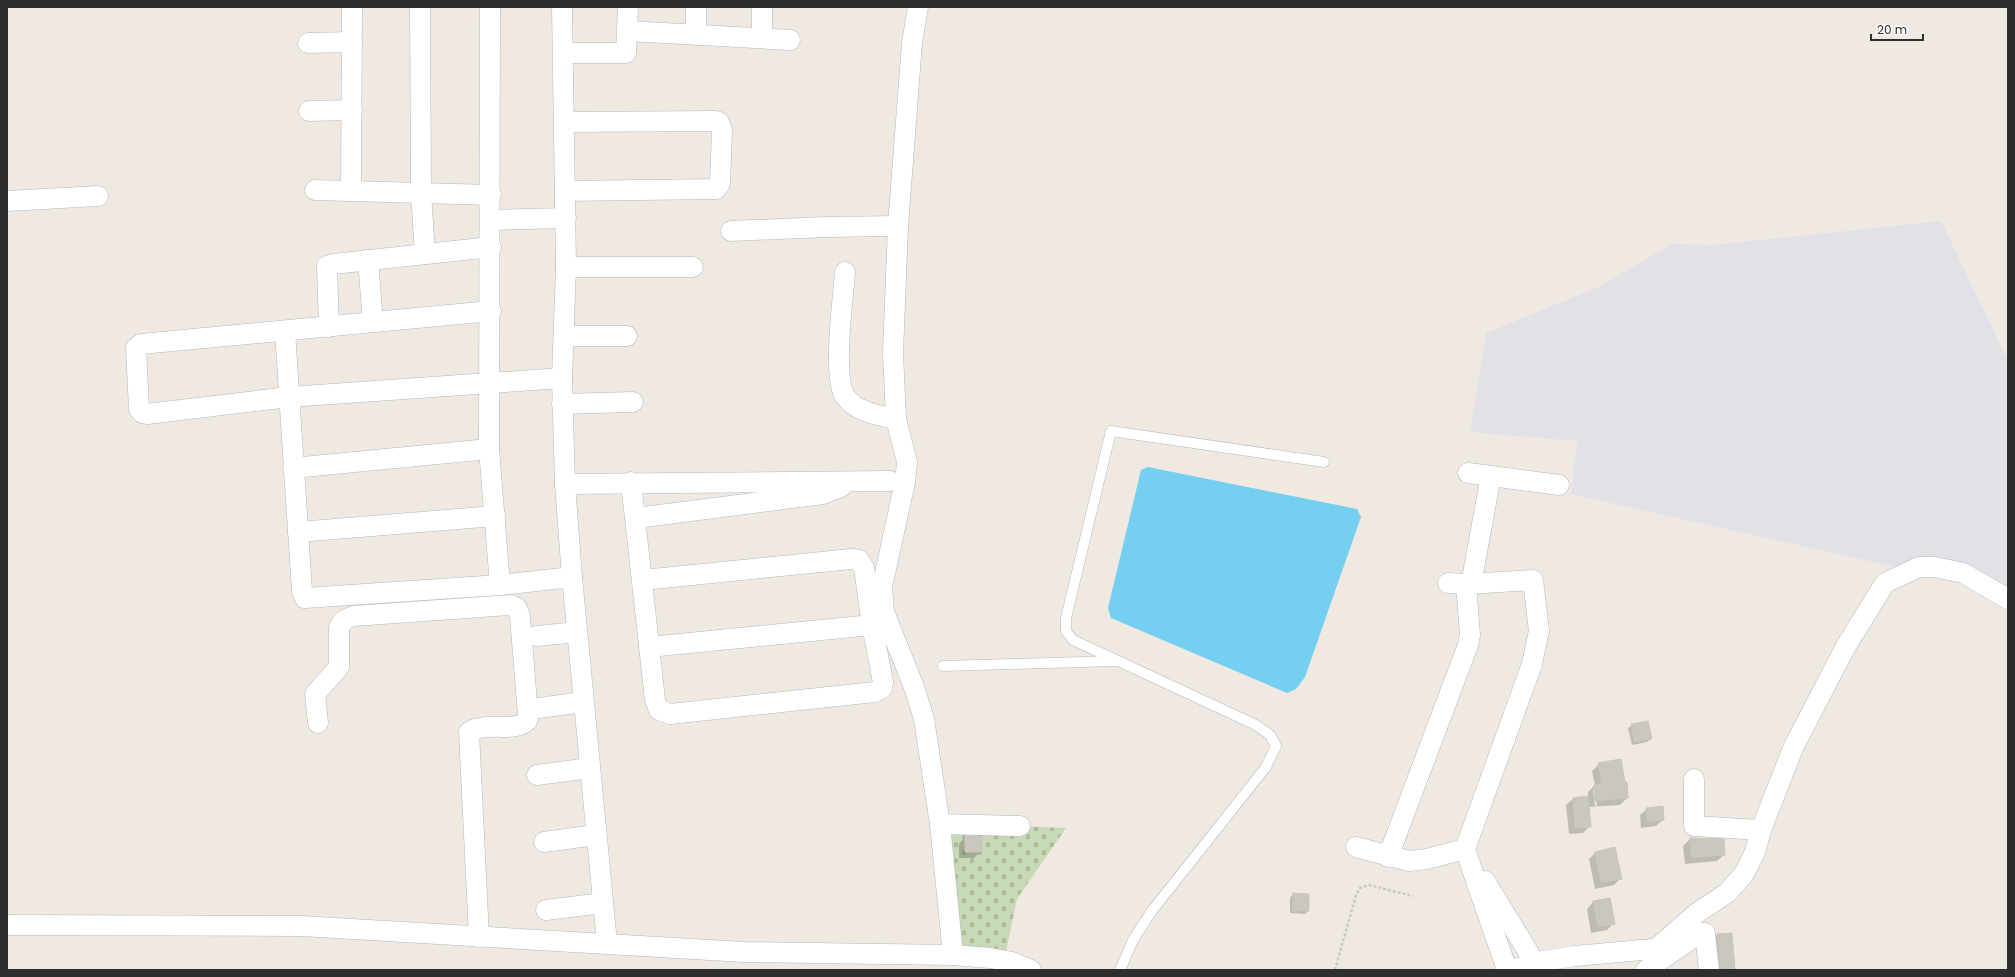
<svg xmlns="http://www.w3.org/2000/svg" width="2015" height="977" font-family="Poppins,sans-serif">
  <style>
    .industrial { fill: #e3e1e8 }
    .cemetery { fill: url(#cemetery-stones) }
    .water { fill: #75cff0 }
    .shadow { fill: #0003; fill-rule: evenodd }
    .building { fill: #cbc7bf; stroke: #cbc5ba }
    .lines { fill: none; stroke-linecap: round; stroke-linejoin: round }
    .service-casing { stroke: #b4b7c1; stroke-width: 11 }
    .minor-casing { stroke: #b4b7c1; stroke-width: 21 }
    .path { stroke: #c9c9c9; stroke-width: 2.5; stroke-dasharray: 3 2; stroke-linecap: butt }
    .service { stroke: #fff; stroke-width: 10 }
    .minor { stroke: #fff; stroke-width: 20 }
  </style>
  <defs>
    <pattern id="cemetery-stones" width="16" height="16" patternUnits="userSpaceOnUse"><rect width="16" height="16" fill="#c8d9b8"/><path d="M2 7V4a2 2 0 0 1 4 0v3zM10 15v-3a2 2 0 0 1 4 0v3z" fill="#acbb9e"/></pattern>
  </defs>
  <rect width="100%" height="100%" fill="#efe9e1"/>
  <!-- industrial -->
  <polygon class="industrial" points="1941,221 2008,361 2008,606 1980,581 1918,572 1571,494 1577,441 1470,432 1486,333 1596,288 1672,244 1713,245"/>
  <!-- cemetery -->
  <polygon class="cemetery" points="936,823 1066,828 1017,899 1005,956 950,953"/>
  <!-- water -->
  <polygon class="water" points="1148,467 1357,509 1361,517 1305,677 1296,689 1287,693 1111,618 1108,608 1141,470"/>
  <!-- shadow -->
  <g class="shadow">
    <polygon points="1632,725 1651,739 1647,742 1632,745 1628,728"/>
    <path d="M1599,764L1627,798L1620,805L1588,807L1590,826L1583,833L1569,834L1566,805L1573,799L1588,797V792L1595,785L1592,771ZM1593,790H1595L1597,806H1595Z"/>
    <polygon points="1647,809 1663,820 1656,826 1641,828 1640,815"/>
    <polygon points="965,837 980,852 974,858 959,858 959,844"/>
    <polygon points="1690,839 1723,840 1724,855 1717,861 1685,864 1683,846"/>
    <polygon points="1596,852 1621,878 1614,885 1595,889 1589,859"/>
    <polygon points="1293,894 1308,911 1305,914 1290,913 1290,898"/>
    <polygon points="1593,902 1614,923 1607,930 1591,933 1587,909"/>
    <polygon points="1717,935 1734,970 1717,970 1714,939"/>
  </g>
  <!-- building -->
  <g class="building">
    <polygon points="1648,721 1652,739 1634,742 1631,724"/>
    <polygon points="1621,759 1625,782 1627,782 1628,798 1595,801 1594,785 1602,784 1598,763"/>
    <polygon points="1588,796 1591,827 1575,828 1573,798"/>
    <polygon points="1663,806 1664,820 1647,822 1646,808"/>
    <polygon points="965,836 982,837 981,852 965,852"/>
    <polygon points="1690,838 1724,839 1725,855 1691,858"/>
    <polygon points="1615,847 1622,879 1601,883 1595,852"/>
    <polygon points="1293,893 1309,894 1309,911 1292,911"/>
    <polygon points="1610,898 1615,924 1598,927 1593,901"/>
    <polygon points="1732,933 1735,970 1720,970 1717,934"/>
  </g>
  <g class="lines">
    <defs>
      <g id="service">
        <polyline points="943,666 1115,661"/>
        <polyline points="1120,970 1133,940 1151,912 1266,767 1276,746 1270,735 1256,725 1073,640 1066,631 1066,618 1111,431 1324,462"/>
      </g>
      <g id="minor">
        <polyline points="420,7 421,193 425,254"/>
        <polyline points="490,7 489,449 500,585"/>
        <polyline points="562,7 566,267 562,378 565,484 572,577 607,943"/>
        <polyline points="918,7 912,43 898,226 893,353 896,419 907,462 905,482 882,587 884,612 914,687 924,719 940,824 953,955"/>
        <polyline points="628,31 790,40"/>
        <polyline points="696,35 696,7"/>
        <polyline points="762,38 762,7"/>
        <polyline points="308,43 352,42"/>
        <polyline points="563,53 626,53 628,7"/>
        <polyline points="309,111 352,110"/>
        <polyline points="564,122 716,121 719,122 722,130 720,184 716,189 565,191"/>
        <polyline points="315,190 491,195"/>
        <polyline points="351,191 352,7"/>
        <polyline points="7,201 98,196"/>
        <polyline points="491,220 566,218"/>
        <polyline points="731,231 826,227 898,226"/>
        <polyline points="368,260 373,322"/>
        <polyline points="566,267 693,267"/>
        <path d="M845,272C843,300 833,371 844,395C846,398 852,404 855,406C867,414 883,416 896,419"/>
        <polyline points="491,311 141,344 136,348 139,409 142,413 147,414 289,397 562,378"/>
        <polyline points="329,327 327,266 333,264 491,247"/>
        <polyline points="285,331 302,591 305,598 500,585 572,577"/>
        <polyline points="564,336 627,336"/>
        <polyline points="562,404 633,402"/>
        <polyline points="293,468 489,449"/>
        <polyline points="1468,473 1559,485"/>
        <polyline points="631,482 655,700 659,710 670,714 875,692 882,688 883,682 872,625 864,568 859,560 851,559 643,580"/>
        <polyline points="565,484 890,481"/>
        <polyline points="636,518 823,494 841,487"/>
        <polyline points="298,532 495,516"/>
        <polyline points="1448,583 1466,584 1533,580 1539,631 1532,664 1465,849 1507,970"/>
        <polyline points="1471,584 1491,476"/>
        <polyline points="537,636 577,632"/>
        <polyline points="649,647 872,625"/>
        <polyline points="539,708 583,702"/>
        <path d="M318,723L315,694L339,667V628C342,620 347,618 354,616L511,605L517,608L520,616L528,716L527,721C515,733 484,721 469,732L479,937"/>
        <polyline points="537,775 590,768"/>
        <polyline points="1694,779 1694,826 1761,830"/>
        <polyline points="940,824 1020,826"/>
        <polyline points="544,842 596,835"/>
        <polyline points="1356,847 1409,861 1427,859 1465,849"/>
        <polyline points="1388,857 1468,645 1470,635 1466,584"/>
        <polyline points="1485,881 1535,963"/>
        <polyline points="546,910 603,903"/>
        <polyline points="7,925 301,926 744,952 953,955 990,958 1012,962 1031,970"/>
        <polyline points="1511,970 1543,961 1575,956 1653,949 1658,947 1697,913 1727,893 1744,874 1755,852 1761,830 1793,748 1846,646 1885,583 1919,567 1935,567 1963,573 2008,599"/>
        <polyline points="1646,970 1700,933 1705,933 1709,970"/>
      </g>
    </defs>
    <!-- service casing -->
    <use href="#service" class="service-casing"/>
    <!-- minor casing -->
    <use href="#minor" class="minor-casing"/>
    <!-- path -->
    <polyline class="path" points="1335,970 1356,895 1360,888 1369,885 1413,896"/>
    <!-- service -->
    <use href="#service" class="service"/>
    <!-- minor -->
    <use href="#minor" class="minor"/>
  </g>
  <!-- border -->
  <rect width="2015" height="977" fill="none" stroke="#2e2e2e" stroke-width="16"/>
  <!-- scale -->
  <path d="M1871 34v6h52v-6" fill="none" stroke="#2e2e2e" stroke-width="2"/>
  <text x="1877" y="34" font-size="12" fill="#2e2e2e" stroke="#ffffff" stroke-width="3" paint-order="stroke">20 m</text>
</svg>
